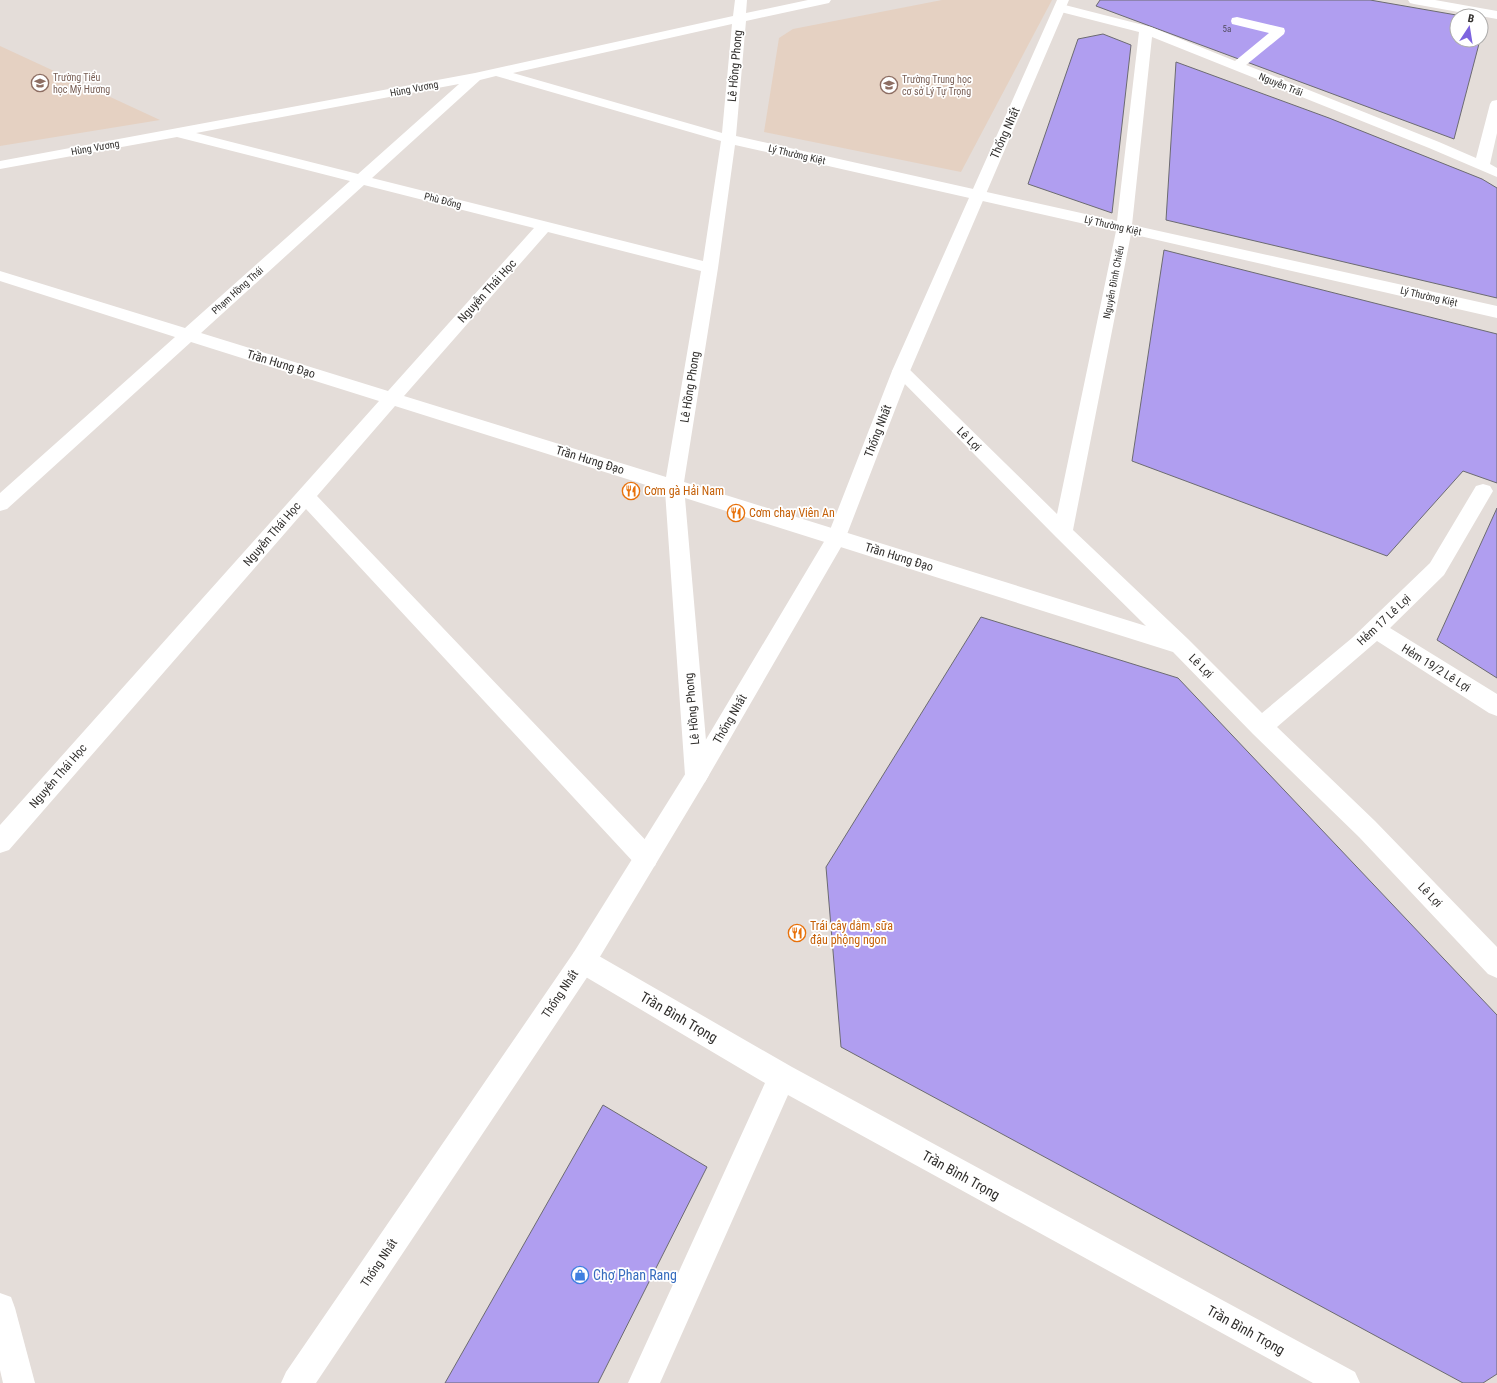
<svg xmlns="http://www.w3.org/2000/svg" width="1497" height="1383" font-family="'Roboto Condensed',sans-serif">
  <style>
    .education { fill: #e5d1c2 }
    .building { fill: #b09ef0; stroke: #6c6b71 }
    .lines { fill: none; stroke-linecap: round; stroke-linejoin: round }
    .minor { fill: #fff; fill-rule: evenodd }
    .major { fill: #fff; fill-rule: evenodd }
    .labels { text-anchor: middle; stroke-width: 3.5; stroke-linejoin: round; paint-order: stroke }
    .far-number-label { font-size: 9px; fill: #514b5e }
    .far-education-label { font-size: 10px; fill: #785e54; stroke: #fff; text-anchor: start }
    .far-street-label { font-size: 10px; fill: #312f2d; stroke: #fff }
    .street-label { font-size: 12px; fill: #312f2d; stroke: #fff }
    .food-label { font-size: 12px; fill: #c56008; stroke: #fff; text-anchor: start }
    .near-street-label { font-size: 14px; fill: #312f2d; stroke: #fff }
    .near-shop-label { font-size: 14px; fill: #366cbe; stroke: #fff; text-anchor: start }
  </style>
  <rect width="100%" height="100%" fill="#e4ddd9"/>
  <!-- education -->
  <g class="education">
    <polygon points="942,0 1052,0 961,172 764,132 779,38 793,29"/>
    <polygon points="0,46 160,120 0,146"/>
  </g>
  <!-- building -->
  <g class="building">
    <polygon points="1100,0 1370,0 1462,16 1457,16 1457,40 1480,40 1454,139 1096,6"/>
    <polygon points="1103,34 1131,45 1112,213 1028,184 1078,39"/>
    <polygon points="1176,62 1329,118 1482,179 1497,188 1497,298 1166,220"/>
    <polygon points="1164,250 1497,334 1497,483 1463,471 1387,556 1132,461"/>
    <polygon points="1497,508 1497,678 1437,640"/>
    <polygon points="981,617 1178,678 1497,1015 1497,1374 1483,1383 1463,1383 841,1047 826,867"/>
    <polygon points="603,1105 707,1167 598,1383 445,1383"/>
  </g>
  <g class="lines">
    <!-- minor -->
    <g class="minor">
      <path d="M735,0H747L746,13L808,0H831L829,3L746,21L736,136L1117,221L1139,32L1057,11L1055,8L1057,5L1061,4L1151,27L1235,61L1269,33L1232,24L1231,21L1232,18L1237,17L1284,28L1285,31L1284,34L1246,65L1439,142L1476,158L1490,104L1492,101L1497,100V133L1490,164L1497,168V177L1429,148L1152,37L1132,225L1497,306V318L1131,234L1073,530L1188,639L1262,713L1352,638L1430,563L1476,486L1483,484L1490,486L1493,491L1444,575L1390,628L1497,694V716L1489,713L1377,641L1277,727L1375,821L1497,947V978L1488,974L1359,837L1253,734L1173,652L685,498L709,775L705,782L697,785L689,782L685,775L665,491L395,406L317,496L655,850L658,858L655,866L646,869L637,866L306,509L9,850L0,853V825L379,401L191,342L7,509L0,511V493L175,337L0,281V271L185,328L350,181L177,137L0,169V161L475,73L733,16ZM732,24L722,133L513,73ZM496,76L721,141L703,261L372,178L480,80ZM459,84L358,174L196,133ZM735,145L1116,231L1057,514L907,367L901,365L895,367L892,371L1056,537L1146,626L684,482L718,268ZM364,185L534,228L388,391L201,333ZM548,232L701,271L666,477L404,396Z"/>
      <polygon points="1408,0 1435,0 1497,11 1497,19 1414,4 1410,3"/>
      <polygon points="583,948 592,952 792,1067 1355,1372 1360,1383 1313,1383 788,1095 660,1383 628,1383 765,1083 574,970 570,961 574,952"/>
      <polygon points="0,1293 11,1297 15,1308 35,1383 3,1383 0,1370"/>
    </g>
    <!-- major -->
    <polygon class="major" points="1057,0 1069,0 910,371 844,542 705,782 592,970 316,1383 281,1383 286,1372 574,952 689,768 828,535 892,371"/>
  </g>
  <!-- icons -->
  <defs>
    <symbol id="school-ring" viewBox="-11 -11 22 22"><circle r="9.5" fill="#fff" stroke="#8d6e63" stroke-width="1.5"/><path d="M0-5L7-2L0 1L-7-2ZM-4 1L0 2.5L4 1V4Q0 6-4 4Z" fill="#8d6e63"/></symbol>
    <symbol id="restaurant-ring" viewBox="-11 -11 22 22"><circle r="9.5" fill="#fff" stroke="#e8710a" stroke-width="1.5"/><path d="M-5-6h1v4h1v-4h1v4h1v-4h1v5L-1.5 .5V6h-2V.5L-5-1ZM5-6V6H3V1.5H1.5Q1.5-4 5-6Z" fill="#e8710a"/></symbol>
    <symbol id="shop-ring" viewBox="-11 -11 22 22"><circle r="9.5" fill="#fff" stroke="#3f7fe0" stroke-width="1.5"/><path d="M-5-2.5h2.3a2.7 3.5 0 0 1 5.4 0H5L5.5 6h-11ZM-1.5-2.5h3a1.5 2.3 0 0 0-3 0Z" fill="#3f7fe0"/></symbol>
  </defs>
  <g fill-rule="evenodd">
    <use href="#school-ring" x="30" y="73" width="20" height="20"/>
    <use href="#school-ring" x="879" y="75" width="20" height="20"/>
    <use href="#restaurant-ring" x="621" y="481" width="20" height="20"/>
    <use href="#restaurant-ring" x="726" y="503" width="20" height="20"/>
    <use href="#restaurant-ring" x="787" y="923" width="20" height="20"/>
    <use href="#shop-ring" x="570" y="1265" width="20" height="20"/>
  </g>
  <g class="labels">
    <!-- far-number labels -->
    <g class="far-number-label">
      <text x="1227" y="32">5a</text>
    </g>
    <!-- far-education labels -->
    <g class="far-education-label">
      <text x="53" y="81">Trường Tiểu<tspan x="53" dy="12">học Mỹ Hương</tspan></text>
      <text x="902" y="83">Trường Trung học<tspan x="902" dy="12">cơ sở Lý Tự Trọng</tspan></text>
    </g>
    <!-- far-street labels -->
    <g class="far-street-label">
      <text transform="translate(1281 84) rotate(22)" y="4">Nguyễn Trãi</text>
      <text transform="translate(414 88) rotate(-11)" y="4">Hùng Vương</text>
      <text transform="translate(95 147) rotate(-10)" y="4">Hùng Vương</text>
      <text transform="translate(797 154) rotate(13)" y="4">Lý Thường Kiệt</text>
      <text transform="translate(443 200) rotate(14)" y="4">Phù Đổng</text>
      <text transform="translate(1113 225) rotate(13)" y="4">Lý Thường Kiệt</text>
      <text transform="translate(1113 282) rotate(-79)" y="4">Nguyễn Đình Chiểu</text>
      <text transform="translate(237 290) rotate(-42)" y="4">Phạm Hồng Thái</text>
      <text transform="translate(1429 296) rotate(13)" y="4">Lý Thường Kiệt</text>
    </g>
    <!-- street labels -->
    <g class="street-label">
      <text transform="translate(735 66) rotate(-85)" y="4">Lê Hồng Phong</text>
      <text transform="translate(1005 133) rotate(-66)" y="4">Thống Nhất</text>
      <text transform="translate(487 291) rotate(-48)" y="4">Nguyễn Thái Học</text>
      <text transform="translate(281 364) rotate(17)" y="4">Trần Hưng Đạo</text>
      <text transform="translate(690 387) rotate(-81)" y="4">Lê Hồng Phong</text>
      <text transform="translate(878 431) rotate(-69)" y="4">Thống Nhất</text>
      <text transform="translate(969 439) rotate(45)" y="4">Lê Lợi</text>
      <text transform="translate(590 460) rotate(17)" y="4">Trần Hưng Đạo</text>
      <text transform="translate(272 534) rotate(-49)" y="4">Nguyễn Thái Học</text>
      <text transform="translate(899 557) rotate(17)" y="4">Trần Hưng Đạo</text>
      <text transform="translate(1384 620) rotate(-43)" y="4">Hẻm 17 Lê Lợi</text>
      <text transform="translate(1201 666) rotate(45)" y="4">Lê Lợi</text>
      <text transform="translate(1436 668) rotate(32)" y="4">Hẻm 19/2 Lê Lợi</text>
      <text transform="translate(692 709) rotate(-95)" y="4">Lê Hồng Phong</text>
      <text transform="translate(730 719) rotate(-60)" y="4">Thống Nhất</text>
      <text transform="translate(58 776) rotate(-49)" y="4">Nguyễn Thái Học</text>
      <text transform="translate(1430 895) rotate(46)" y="4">Lê Lợi</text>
      <text transform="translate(560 994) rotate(-56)" y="4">Thống Nhất</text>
      <text transform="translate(379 1263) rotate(-56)" y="4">Thống Nhất</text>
    </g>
    <!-- food labels -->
    <g class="food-label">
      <text x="644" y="495">Cơm gà Hải Nam</text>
      <text x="749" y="517">Cơm chay Viên An</text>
      <text x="810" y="930">Trái cây dằm, sữa<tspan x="810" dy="14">đậu phộng ngon</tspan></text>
    </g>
    <!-- near-street labels -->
    <g class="near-street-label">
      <text transform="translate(679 1017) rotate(30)" y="5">Trần Bình Trọng</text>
      <text transform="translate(961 1175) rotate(29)" y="5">Trần Bình Trọng</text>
      <text transform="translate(1246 1330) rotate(29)" y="5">Trần Bình Trọng</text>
    </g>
    <!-- near-shop labels -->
    <g class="near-shop-label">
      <text x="593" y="1280">Chợ Phan Rang</text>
    </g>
  </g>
  <!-- north arrow -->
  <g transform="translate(1469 28) rotate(12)"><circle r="19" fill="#ffffff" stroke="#adacab"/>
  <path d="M0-3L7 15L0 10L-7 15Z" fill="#7d64df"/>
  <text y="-6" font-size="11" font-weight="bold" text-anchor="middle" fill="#312f2d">B</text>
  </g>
</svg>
